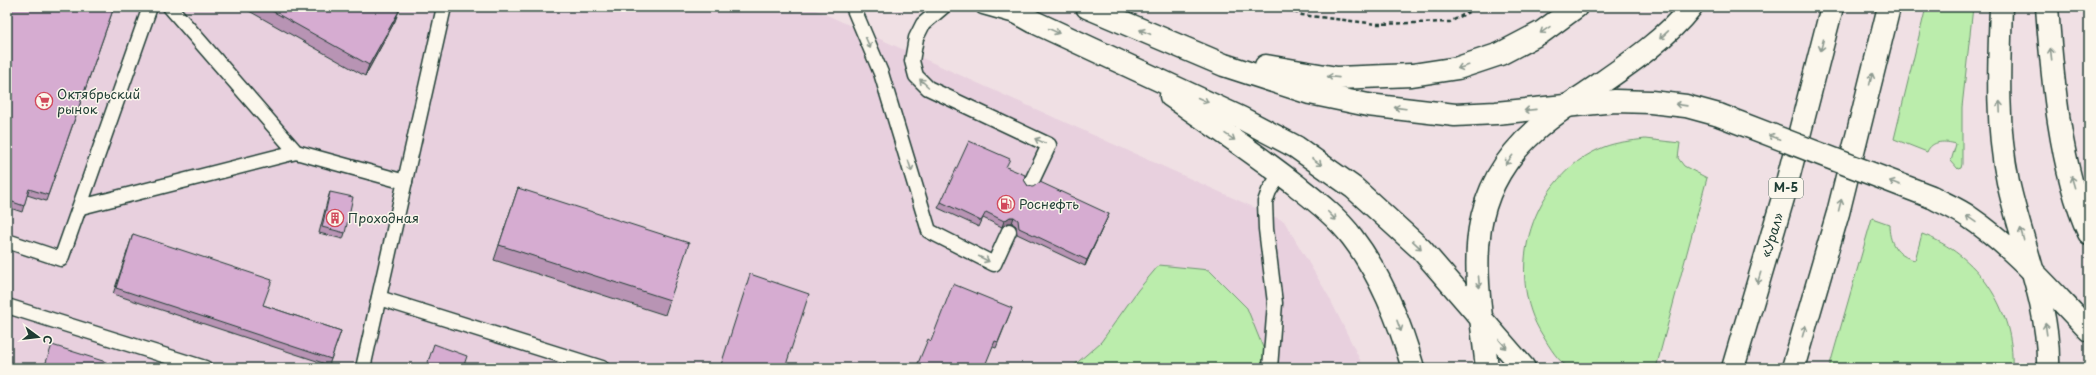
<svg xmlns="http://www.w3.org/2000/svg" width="2096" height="375" font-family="'Playpen Sans',sans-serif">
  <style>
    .built { fill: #e8d0de }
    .green { fill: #bbedac; stroke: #6d9570 }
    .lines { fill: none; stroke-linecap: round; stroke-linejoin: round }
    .service-casing { stroke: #1f3d34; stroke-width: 17 }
    .primary-casing { stroke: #1f3d34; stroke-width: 25 }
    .trunk-casing { stroke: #1f3d34; stroke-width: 25 }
    .path { stroke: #1f3d34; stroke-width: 2.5; stroke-dasharray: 4 3; stroke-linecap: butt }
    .service { stroke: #fbf7ec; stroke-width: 14 }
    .primary { stroke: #fbf7ec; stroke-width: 22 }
    .trunk { stroke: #fbf7ec; stroke-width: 22 }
    .primary-bridge-casing { stroke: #1f3d34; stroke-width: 25; stroke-linecap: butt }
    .primary-bridge { stroke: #fbf7ec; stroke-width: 22 }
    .wall { fill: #b894b4; stroke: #1f3d34 }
    .shaded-wall { fill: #967892; stroke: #1f3d34 }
    .building { fill: #d6acd1; stroke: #1f3d34 }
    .oneway { stroke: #8d9a90 }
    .labels { text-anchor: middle; stroke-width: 3; stroke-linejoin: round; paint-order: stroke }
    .shield { fill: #fbf7ec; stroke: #61756b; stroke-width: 1 }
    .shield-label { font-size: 12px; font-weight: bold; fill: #1f3d34 }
    .poi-label { font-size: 13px; fill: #1f3d34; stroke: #fbf7ec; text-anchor: start }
    .street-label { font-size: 13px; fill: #1f3d34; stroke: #fbf7ec }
  </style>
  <rect width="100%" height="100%" fill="#f0e0e4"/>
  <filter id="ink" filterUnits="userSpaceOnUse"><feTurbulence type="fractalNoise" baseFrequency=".025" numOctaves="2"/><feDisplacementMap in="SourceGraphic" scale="8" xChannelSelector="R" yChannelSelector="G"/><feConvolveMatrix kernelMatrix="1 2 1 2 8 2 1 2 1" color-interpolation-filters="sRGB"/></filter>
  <g filter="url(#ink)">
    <!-- built -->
    <polygon class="built" points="7,7 809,7 1284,221 1329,297 1364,368 7,368"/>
    <!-- green -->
    <g class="green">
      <path d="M1926,7H1973L1962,107V164L1961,168L1958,169L1951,161L1956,144C1945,141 1932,140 1927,152L1894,139Z"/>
      <path d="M1645,139L1680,143L1678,158L1684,166L1707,178L1656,368C1633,368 1611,368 1589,368C1584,368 1575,370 1571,368C1559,364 1549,346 1543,336C1502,273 1532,175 1604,147C1617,142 1631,141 1645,139Z"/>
      <path d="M1872,218L1889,224C1889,242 1896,256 1915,260L1922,234C1977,254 2015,309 2012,368H1829Z"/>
      <polygon points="1159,265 1209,270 1247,308 1266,355 1266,368 1071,368 1101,342 1138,290"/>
    </g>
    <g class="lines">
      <defs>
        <g id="service">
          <polyline points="170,7 296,152 405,182"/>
          <polyline points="853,7 881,73 929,231 994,264 1009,231"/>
          <polyline points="943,7 923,24 916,38 912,61 916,76 928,88 1049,145 1030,185"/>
          <polyline points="983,7 1015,16"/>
          <polyline points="81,207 296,152"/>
          <polyline points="7,241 61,259 150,7"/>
          <polyline points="379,298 602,368"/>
          <polyline points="7,306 205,368"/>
          <polyline points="363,368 444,7"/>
          <polyline points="1270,368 1275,303 1266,229 1265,202 1269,191 1281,173"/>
        </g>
        <g id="primary">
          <polyline points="1007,7 1034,22 1241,118 1296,147 1354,188 1421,249 1524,368"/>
          <polyline points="1087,7 1224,65 1310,93 1368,105 1455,115 1496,113 1615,101 1651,102 1686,106 1719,115"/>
          <path d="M2001,7C1999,65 1996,125 2008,182C2021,243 2050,305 2048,368"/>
          <path d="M2047,7C2052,75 2060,170 2089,233"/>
          <polyline points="1266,66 1337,78 1412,75 1458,68 1500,54 1542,32 1576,7"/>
          <path d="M1171,96C1213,125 1256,154 1297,186C1316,201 1337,217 1352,237C1381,275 1400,323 1413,368"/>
          <path d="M1932,197C1945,204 1958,209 1969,217C2015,248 2051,291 2089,330"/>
          <path d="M1487,368C1477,278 1458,199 1535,131C1552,115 1572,103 1591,90C1627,65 1664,41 1691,7"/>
        </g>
        <g id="trunk">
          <polyline points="1733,368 1783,198 1832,7"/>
          <polyline points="1793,368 1838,213 1889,7"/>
        </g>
      </defs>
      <!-- service casing -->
      <use href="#service" class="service-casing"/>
      <!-- primary casing -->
      <use href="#primary" class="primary-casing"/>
      <!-- trunk casing -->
      <use href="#trunk" class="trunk-casing"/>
      <!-- path -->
      <polyline class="path" points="1281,7 1302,15 1377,24 1450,22 1478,7"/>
      <!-- service -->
      <use href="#service" class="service"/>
      <!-- primary -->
      <use href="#primary" class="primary"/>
      <!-- trunk -->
      <use href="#trunk" class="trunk"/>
      <defs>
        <polyline id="primary-bridge" points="1719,115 1932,197"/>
      </defs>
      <!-- primary-bridge casing -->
      <use href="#primary-bridge" class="primary-bridge-casing"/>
      <!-- primary-bridge -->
      <use href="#primary-bridge" class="primary-bridge"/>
    </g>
    <!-- wall -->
    <g class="wall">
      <polygon points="7,7 114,7 46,201 27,195 22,212 7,207"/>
      <polygon points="242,7 392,7 395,21 365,76"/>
      <polygon points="1007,167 1024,180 1028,186 1106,220 1085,266 1017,234 1016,226 1012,223 1008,223 1002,227 983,218 979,227 938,208 941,202"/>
      <polygon points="518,188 670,300 665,315 494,260"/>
      <polygon points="330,192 345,233 343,239 319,233 328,198"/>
      <polygon points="133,234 263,305 341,331 329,365 113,294"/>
      <polygon points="1012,308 996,348 993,347 931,341"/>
    </g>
    <!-- shaded-wall -->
    <g class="shaded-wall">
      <polygon points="399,11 395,21 365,76 369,65"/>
      <polygon points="1109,214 1106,220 1085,266 1087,260"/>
      <polygon points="1010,217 1014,217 1012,223 1008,223 1002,227 1004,221"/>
    </g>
    <!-- building -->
    <g class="building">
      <polygon points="7,7 114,7 48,195 29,189 24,206 7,200"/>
      <polygon points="265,7 392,7 399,11 369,65"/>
      <polygon points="969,141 1010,159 1006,167 1025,175 1024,180 1028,186 1033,187 1040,182 1109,214 1087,260 1019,228 1018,220 1014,217 1010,217 1004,221 986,212 981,221 941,202"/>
      <polygon points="518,188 689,243 670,300 499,245"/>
      <polygon points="330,192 353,197 345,233 322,227"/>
      <polygon points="133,234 272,280 263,305 341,331 331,359 116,288"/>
      <polygon points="750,274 809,294 785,368 720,368"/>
      <polygon points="953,284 1012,308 998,342 995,341 984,368 916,368 928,339 931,341"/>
      <polygon points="434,344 467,356 464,365 473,368 426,368"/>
      <polygon points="52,345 125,368 44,368"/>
    </g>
    <!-- one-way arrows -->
    <defs><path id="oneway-shaft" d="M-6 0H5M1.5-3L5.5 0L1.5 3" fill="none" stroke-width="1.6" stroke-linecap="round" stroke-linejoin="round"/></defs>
    <g class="oneway">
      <use href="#oneway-shaft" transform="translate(1545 30) rotate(146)"/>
      <use href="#oneway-shaft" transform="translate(1054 31) rotate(25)"/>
      <use href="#oneway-shaft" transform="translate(1145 32) rotate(-157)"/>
      <use href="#oneway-shaft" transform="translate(1664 35) rotate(137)"/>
      <use href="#oneway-shaft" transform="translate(868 43) rotate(66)"/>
      <use href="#oneway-shaft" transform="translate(1822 45) rotate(104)"/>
      <use href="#oneway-shaft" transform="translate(2051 54) rotate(-97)"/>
      <use href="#oneway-shaft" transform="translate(1463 67) rotate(163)"/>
      <use href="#oneway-shaft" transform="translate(1333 77) rotate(-174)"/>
      <use href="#oneway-shaft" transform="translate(1871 79) rotate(-76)"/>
      <use href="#oneway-shaft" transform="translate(924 83) rotate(-138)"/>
      <use href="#oneway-shaft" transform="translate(1203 100) rotate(25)"/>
      <use href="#oneway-shaft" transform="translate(1681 105) rotate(-172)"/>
      <use href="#oneway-shaft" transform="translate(2000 107) rotate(-92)"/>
      <use href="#oneway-shaft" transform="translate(1400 108) rotate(-173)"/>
      <use href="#oneway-shaft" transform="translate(1530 110) rotate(174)"/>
      <use href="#oneway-shaft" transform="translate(1230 137) rotate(34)"/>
      <use href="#oneway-shaft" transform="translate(1774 137) rotate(-159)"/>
      <use href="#oneway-shaft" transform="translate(1040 141) rotate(-155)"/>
      <use href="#oneway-shaft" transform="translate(1509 160) rotate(128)"/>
      <use href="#oneway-shaft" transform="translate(1317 162) rotate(35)"/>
      <use href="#oneway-shaft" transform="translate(910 166) rotate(73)"/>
      <use href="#oneway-shaft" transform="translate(2073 182) rotate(-106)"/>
      <use href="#oneway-shaft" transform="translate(1895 183) rotate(-159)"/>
      <use href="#oneway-shaft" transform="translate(1840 205) rotate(-76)"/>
      <use href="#oneway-shaft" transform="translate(1332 216) rotate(46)"/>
      <use href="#oneway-shaft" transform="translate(1971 219) rotate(-145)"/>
      <use href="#oneway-shaft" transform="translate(2022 234) rotate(-105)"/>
      <use href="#oneway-shaft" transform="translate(1417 245) rotate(43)"/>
      <use href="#oneway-shaft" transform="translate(984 259) rotate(27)"/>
      <use href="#oneway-shaft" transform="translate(1759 278) rotate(107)"/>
      <use href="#oneway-shaft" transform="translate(1479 282) rotate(85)"/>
      <use href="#oneway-shaft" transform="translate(1399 326) rotate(70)"/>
      <use href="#oneway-shaft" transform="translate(2046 329) rotate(-98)"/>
      <use href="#oneway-shaft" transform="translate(1804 331) rotate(-74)"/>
      <use href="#oneway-shaft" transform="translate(1503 344) rotate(49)"/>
    </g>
  </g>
  <!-- icons -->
  <defs>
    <symbol id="supermarket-ring" viewBox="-11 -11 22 22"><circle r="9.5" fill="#fbf7ec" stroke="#d1495b" stroke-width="1.5"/><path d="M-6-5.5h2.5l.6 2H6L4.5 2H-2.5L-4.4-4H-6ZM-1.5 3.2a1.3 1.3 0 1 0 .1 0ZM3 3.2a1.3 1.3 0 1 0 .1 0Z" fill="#d1495b"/></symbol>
    <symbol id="fuel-ring" viewBox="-11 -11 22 22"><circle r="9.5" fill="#fbf7ec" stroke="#d1495b" stroke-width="1.5"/><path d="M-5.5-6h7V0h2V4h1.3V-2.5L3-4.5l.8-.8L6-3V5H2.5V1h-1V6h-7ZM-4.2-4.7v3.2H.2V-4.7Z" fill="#d1495b"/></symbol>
    <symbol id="building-ring" viewBox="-11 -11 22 22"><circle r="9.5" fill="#fbf7ec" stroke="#d1495b" stroke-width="1.5"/><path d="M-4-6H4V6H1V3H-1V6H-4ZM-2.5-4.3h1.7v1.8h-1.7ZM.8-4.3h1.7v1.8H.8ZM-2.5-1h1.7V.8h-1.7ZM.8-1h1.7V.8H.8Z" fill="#d1495b"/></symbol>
  </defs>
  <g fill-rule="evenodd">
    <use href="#supermarket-ring" x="34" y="91" width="20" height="20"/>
    <use href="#fuel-ring" x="996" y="194" width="20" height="20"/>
    <use href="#building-ring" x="325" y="208" width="20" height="20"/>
  </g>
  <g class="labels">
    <!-- shield labels -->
    <rect class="shield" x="1769" y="178" width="34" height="20" rx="3"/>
    <g class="shield-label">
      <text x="1786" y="192">М-5</text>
    </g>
    <!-- poi labels -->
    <g class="poi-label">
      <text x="57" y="99">Октябрьский<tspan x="57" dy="15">рынок</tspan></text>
      <text x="1019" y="209">Роснефть</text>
      <text x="348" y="223">Проходная</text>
    </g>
    <!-- street labels -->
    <g class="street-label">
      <text transform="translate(1772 235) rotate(-73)" y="5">«Урал»</text>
    </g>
  </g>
  <!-- margin -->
  <rect width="2096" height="375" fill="none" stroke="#fbf7ec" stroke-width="24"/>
  <rect x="12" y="12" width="2072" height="351" fill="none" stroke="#1f3d34" stroke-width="1.5" filter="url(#ink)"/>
  <!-- north arrow -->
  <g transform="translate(38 337) rotate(105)" stroke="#fbf7ec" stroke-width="3" paint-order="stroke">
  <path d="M0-3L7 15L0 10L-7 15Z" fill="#1f3d34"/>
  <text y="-6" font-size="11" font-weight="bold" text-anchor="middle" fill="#1f3d34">С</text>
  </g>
</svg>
